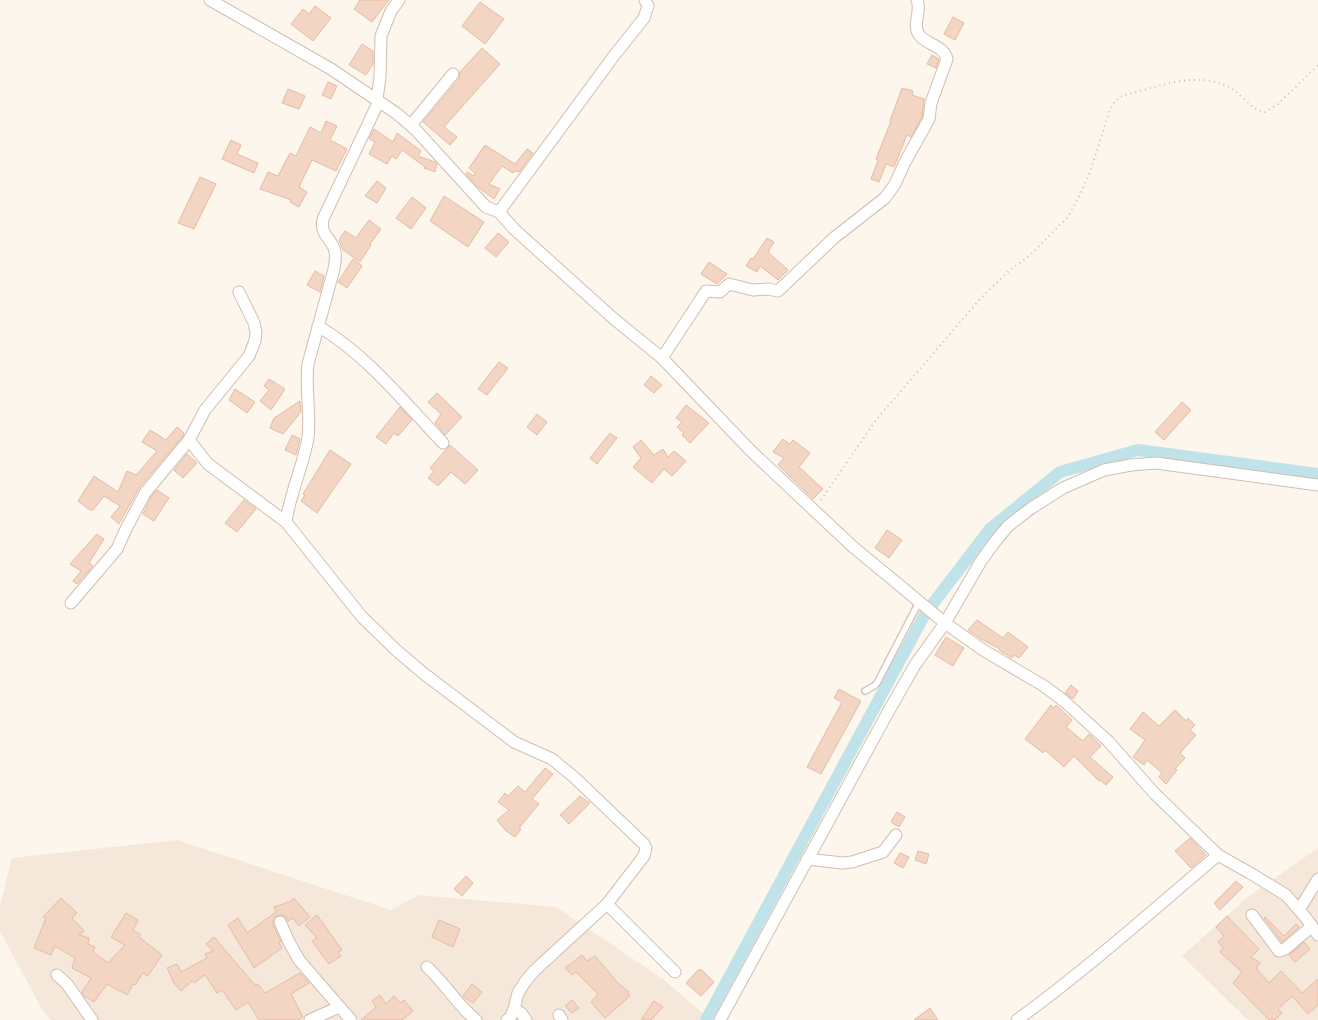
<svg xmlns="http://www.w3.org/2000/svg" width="1318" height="1020" font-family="Inter,sans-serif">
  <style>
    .residential { fill: #f5e8da }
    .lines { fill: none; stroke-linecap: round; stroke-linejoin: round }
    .canal { stroke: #bfe3e8; stroke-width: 12 }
    .building { fill: #f3d5c3; stroke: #e6bba3 }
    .service-casing { stroke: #d1beb0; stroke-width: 8 }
    .minor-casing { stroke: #d1beb0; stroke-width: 13 }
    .path { stroke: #d9b8a5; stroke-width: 2; stroke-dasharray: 1 4; stroke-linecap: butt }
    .service { stroke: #fff; stroke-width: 5.5 }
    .minor { stroke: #fff; stroke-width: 11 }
  </style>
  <rect width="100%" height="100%" fill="#fdf6ec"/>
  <!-- residential -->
  <g class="residential">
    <polygon points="177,840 391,910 419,895 556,907 663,979 711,1020 51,1020 44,1013 0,931 0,906 12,858"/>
    <polygon points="1318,848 1318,1020 1248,1020 1182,956 1249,896"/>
  </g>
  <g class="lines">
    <!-- canal -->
    <polyline class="canal" points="706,1020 925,614 990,529 1060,472 1138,450 1318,474"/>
  </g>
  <!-- building -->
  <g class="building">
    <polygon points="360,0 389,0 372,22 354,9"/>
    <polygon points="480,2 504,19 485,44 462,26"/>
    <polygon points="315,6 331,18 313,41 291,24 303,9 309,14"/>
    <polygon points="953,17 964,23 955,40 944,34"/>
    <polygon points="362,44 373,51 373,64 366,75 349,65"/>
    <polygon points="482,48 500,64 444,127 457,137 450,145 423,122 459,79 460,72"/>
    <polygon points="932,55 939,59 936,68 927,64"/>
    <polygon points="328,82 337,86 331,99 322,95"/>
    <polygon points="902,88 913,91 912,95 924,99 922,117 911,137 907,135 894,167 886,164 879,182 871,179 878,160 876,159 891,121 890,121"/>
    <polygon points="288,89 305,96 299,109 282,103"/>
    <polygon points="326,121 337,126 330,140 347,149 336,171 312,160 299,187 307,192 299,207 290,202 291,200 260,189 268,172 278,176 290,153 296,156 310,127 321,133"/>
    <polygon points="374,129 393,142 397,133 421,151 418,156 435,162 437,164 435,172 424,168 425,167 402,150 396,159 392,156 387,164 369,154 375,142 369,139"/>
    <polygon points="231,140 241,145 237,154 258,163 254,173 222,159"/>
    <polygon points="485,145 515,164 527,149 533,153 519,172 515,171 513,173 502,166 489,184 500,189 494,199 478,187 466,174 467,172 474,176 475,173 469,168"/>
    <polygon points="200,177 216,184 194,229 178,223"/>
    <polygon points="377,181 386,188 377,203 365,196"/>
    <polygon points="444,196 484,222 468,247 430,221"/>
    <polygon points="412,197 426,208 411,229 396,218"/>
    <polygon points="369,220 381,229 370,244 371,245 360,262 343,250 339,240 345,231 356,238"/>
    <polygon points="498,233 509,242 496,257 485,248"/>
    <polygon points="767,238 774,242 768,252 788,270 778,280 760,266 757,272 746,266 751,258 753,259"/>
    <polygon points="353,259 362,266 347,288 338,282"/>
    <polygon points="709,262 727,274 717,284 701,274"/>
    <polygon points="315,271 324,276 320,292 307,285"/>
    <polygon points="499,362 508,368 487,395 478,389"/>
    <polygon points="651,376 662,385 654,393 644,385"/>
    <polygon points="269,379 285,389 271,410 260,401 269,390 264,386"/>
    <polygon points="235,389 255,402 247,413 229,400"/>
    <polygon points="437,393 462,417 445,435 435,423 441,414 428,402"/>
    <polygon points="300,401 301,412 283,434 270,428 274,418"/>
    <polygon points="1182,402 1191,410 1164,440 1155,432"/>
    <polygon points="686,405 709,423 690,443 682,435 684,433 677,427 682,422 676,418"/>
    <polygon points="400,407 412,420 398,436 394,433 386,444 376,437"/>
    <polygon points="537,414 547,422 537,435 527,427"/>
    <polygon points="177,427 184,433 183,436 139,488 119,524 111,517 120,506 104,496 93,510 90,510 78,501 94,476 118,492 127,471 136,475 157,451 142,442 150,430 166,440"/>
    <polygon points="610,433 617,438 597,464 590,458"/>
    <polygon points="292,435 300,439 296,455 285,450"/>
    <polygon points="783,439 790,444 793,440 810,453 799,467 823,489 813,499 778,465 784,458 773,452"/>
    <polygon points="641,440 654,455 663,449 668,457 674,451 686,461 672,476 664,469 652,483 633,467 641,458 633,447"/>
    <polygon points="450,445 478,470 465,484 451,472 438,486 428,478 434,471 430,468"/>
    <polygon points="330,450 351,464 317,513 301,501 305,495 303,494"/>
    <polygon points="187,454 197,463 183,478 174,470"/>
    <polygon points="157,490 169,498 154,521 143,514 151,497"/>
    <polygon points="244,500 256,509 237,532 225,523"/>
    <polygon points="887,530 902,540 889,558 875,548"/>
    <polygon points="97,534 104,539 89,563 93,566 77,584 73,581 81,571 70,564"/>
    <polygon points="977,620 1003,638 1008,632 1028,647 1019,658 1014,655 1012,658 999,650 1000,649 981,639 968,630"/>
    <polygon points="946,637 964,648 953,666 935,655"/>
    <polygon points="1071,685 1078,691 1073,699 1065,693"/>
    <polygon points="839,689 861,701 821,774 807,767 842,702 834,698"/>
    <polygon points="1051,705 1054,708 1056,705 1072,720 1066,727 1083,741 1089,734 1101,746 1090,757 1113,777 1106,785 1100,780 1099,781 1074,756 1064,767 1045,750 1043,753 1025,739"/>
    <polygon points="1175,710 1186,721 1188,718 1195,725 1190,730 1196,735 1180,753 1185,758 1175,769 1177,770 1166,784 1159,777 1162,773 1147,760 1144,765 1133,757 1145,740 1130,729 1143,712 1159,726"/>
    <polygon points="545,768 553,774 532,799 539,804 519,828 521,829 515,837 506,831 497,820 509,810 498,802 505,793 508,796 518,786 525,792"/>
    <polygon points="580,796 590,803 569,824 560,815"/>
    <polygon points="897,812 905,817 899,827 891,822"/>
    <polygon points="1190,838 1206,855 1191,868 1175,851"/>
    <polygon points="918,851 929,854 926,864 915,860"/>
    <polygon points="900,853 909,857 903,868 894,863"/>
    <polygon points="466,876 473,883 462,896 454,889"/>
    <polygon points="1236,881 1243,887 1220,910 1214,903"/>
    <polygon points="61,898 77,913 72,918 84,931 79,935 89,938 88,944 95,947 93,952 108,963 125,945 111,937 126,913 138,920 133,930 141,935 139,937 162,955 148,976 143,973 135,985 133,984 127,995 107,984 94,1002 84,996 82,992 91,978 72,968 75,958 55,946 51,955 34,948 46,918 43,917"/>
    <polygon points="294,898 310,917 299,926 293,918 288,921 285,916 281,915 274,917 273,925 281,942 279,943 282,948 254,968 228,925 238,918 247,933 276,912 274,907 289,902"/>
    <polygon points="317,915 342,950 338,952 341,956 329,964 312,941 317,938 305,925"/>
    <polygon points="1227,916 1259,949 1251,957 1260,963 1256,968 1269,983 1281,971 1302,993 1318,979 1318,1005 1308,1014 1292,996 1278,1009 1282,1013 1275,1020 1269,1020 1233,983 1242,972 1220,952 1223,948 1218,942 1224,936 1216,927"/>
    <polygon points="1265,917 1284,936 1296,924 1299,927 1282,942 1264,918"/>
    <polygon points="439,920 460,929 453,947 432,937"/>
    <polygon points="214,937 255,985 258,984 265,993 300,973 309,983 291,994 303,1017 298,1020 259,1020 248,1002 236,1010 222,990 217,993 205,975 194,983 192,981 181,991 174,983 167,968 177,964 181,972 207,958 205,954 213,951 206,944"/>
    <polygon points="1304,942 1310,949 1295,962 1289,955"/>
    <polygon points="582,955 587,961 595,956 619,984 629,992 628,994 630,996 605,1018 591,1002 598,994 576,972 572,975 565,968"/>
    <polygon points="698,970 702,970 714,982 701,996 686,983"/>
    <polygon points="472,984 482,992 473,1003 463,996"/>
    <polygon points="380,995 386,1004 394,996 401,1003 404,1000 413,1011 402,1020 361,1020 376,1007 372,1001"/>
    <polygon points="572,1000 579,1008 572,1013 565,1006"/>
    <polygon points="654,1001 663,1007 651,1020 641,1020"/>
    <polygon points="930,1008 938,1020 914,1020"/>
  </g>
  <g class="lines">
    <defs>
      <polyline id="service" points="865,691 874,686 877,683 919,602"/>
      <g id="minor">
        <polyline points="210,0 331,69 396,113 415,129 486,207 499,212 514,229 614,319 662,358 751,451 852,546 945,623 983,650 1044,686 1064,701 1109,742 1154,793 1218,855 1250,873 1286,895 1306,918 1318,935"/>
        <polyline points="377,99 380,77 381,36 391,11 399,0"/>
        <path d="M379,101L323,219C320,234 329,236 334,248C337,255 335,262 334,269L308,364C305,388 311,414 308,438C303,467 290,493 286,522L362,617L396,650L423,673L514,742L552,759L575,778L644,844L646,848L644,856L607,904L534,971L525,982L518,993L514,1009"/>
        <polyline points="411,125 453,74"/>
        <polyline points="499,212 613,57 644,18 648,6 645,0"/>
        <path d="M318,326C367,355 404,402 443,443"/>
        <path d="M662,358L706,291L720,292L729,284L753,290L768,289L778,291L835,237L885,198L895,184L905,162L929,119L931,103L947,59C944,46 928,45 920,36C911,26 922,11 917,0"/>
        <polyline points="189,440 208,464 286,522"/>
        <polyline points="71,603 117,549 125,531 145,493 189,440 205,410 249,356 255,341 256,332 254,323 239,292"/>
        <polyline points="807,859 842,863 852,862 883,852 896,835"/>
        <polyline points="607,904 675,972"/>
        <polyline points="1299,910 1318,879"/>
        <polyline points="1252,915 1279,951 1285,949 1312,926"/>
        <polyline points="280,922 289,942 299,960 351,1020"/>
        <path d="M427,967C445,983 457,1005 476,1020"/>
        <polyline points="57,975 67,984 92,1020"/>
        <polyline points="559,1015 562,1020"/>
        <polyline points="310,1020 339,1007"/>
        <polyline points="507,1020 510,1018 514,1009 521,1013 526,1020"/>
        <polyline points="720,1020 887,714 915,665 945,623 981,561 994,543 1008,526 1030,509 1063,488 1104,470 1131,465 1156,463 1318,485"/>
        <path d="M1017,1020C1087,969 1152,911 1218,855"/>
      </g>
    </defs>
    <!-- service casing -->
    <use href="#service" class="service-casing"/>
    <!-- minor casing -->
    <use href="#minor" class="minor-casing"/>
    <!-- path -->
    <path class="path" d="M821,500L876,420L980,299L1010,270L1029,256L1068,217L1080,195L1090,172L1110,110C1116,94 1130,94 1144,90C1171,82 1199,74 1227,86C1241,92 1250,110 1265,112L1278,104L1318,65"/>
    <!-- service -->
    <use href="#service" class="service"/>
    <!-- minor -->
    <use href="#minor" class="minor"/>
  </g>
</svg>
